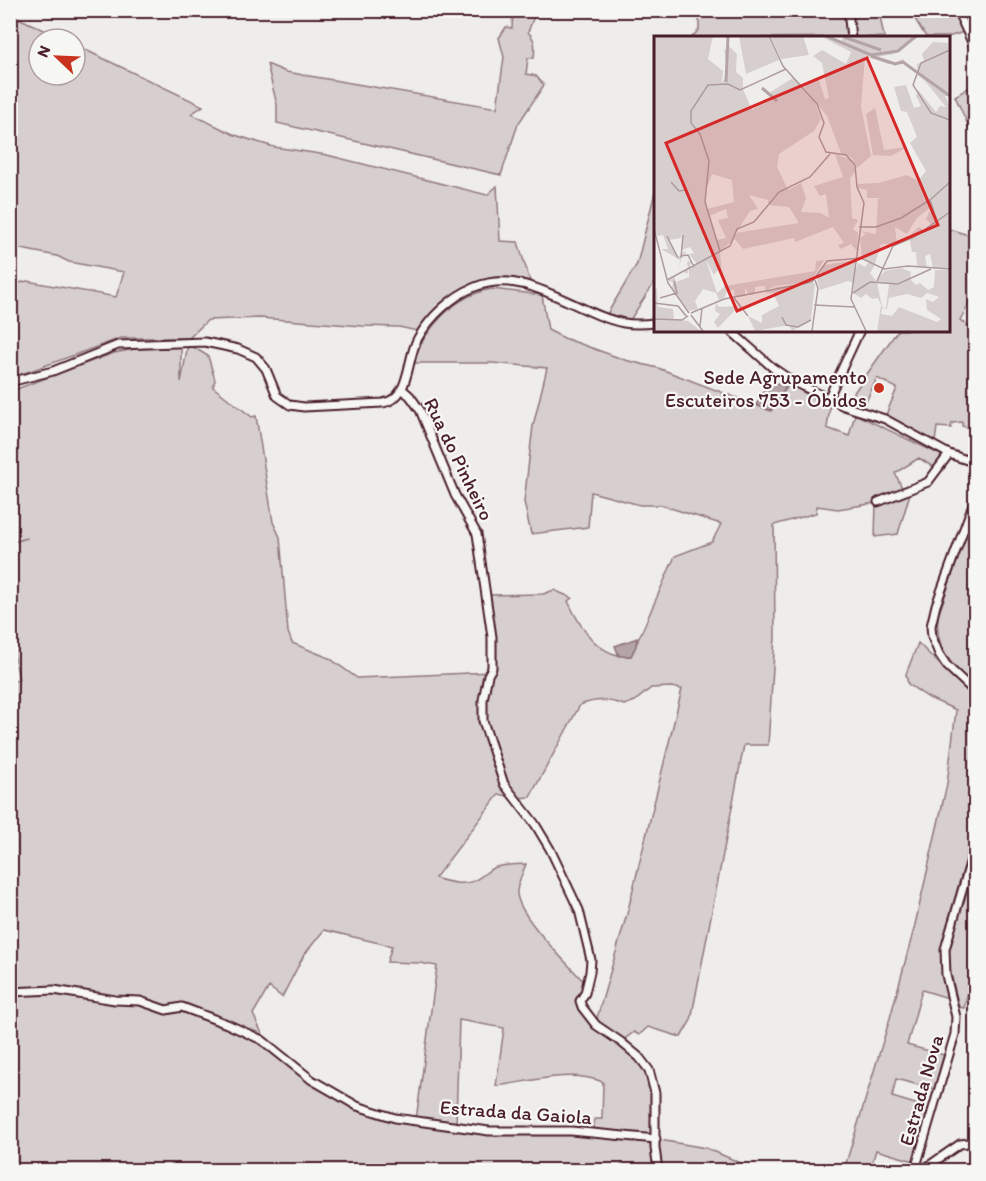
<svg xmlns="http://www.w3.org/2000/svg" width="986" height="1181" font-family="Itim,sans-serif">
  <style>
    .green { fill: #d7cfce; stroke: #90777c; stroke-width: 1.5; fill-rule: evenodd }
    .water { fill: #b4a4a5; stroke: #8a6f74; stroke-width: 1.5 }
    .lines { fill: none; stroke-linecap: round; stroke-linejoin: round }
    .stream { stroke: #8a6f74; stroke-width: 1.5 }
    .minor-casing { stroke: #4a1f2b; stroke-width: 11 }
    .minor { stroke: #f6f6f2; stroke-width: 7 }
    .poi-dot { fill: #c8321e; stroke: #f6f6f2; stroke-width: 2 }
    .labels { text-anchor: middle; stroke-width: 4.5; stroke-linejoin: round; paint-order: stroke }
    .poi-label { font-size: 20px; fill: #4a1f2b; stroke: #f6f6f2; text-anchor: end }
    .street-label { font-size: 20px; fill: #4a1f2b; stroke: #f6f6f2 }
    .inset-river { fill: none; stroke: #b4a4a5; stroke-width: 3 }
    .inset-road { fill: none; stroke: #ad9b9e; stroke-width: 1.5 }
    .view { fill: #d62828; fill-opacity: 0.15; stroke: #d62828; stroke-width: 3 }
    .inset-edge { fill: none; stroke: #4a1f2b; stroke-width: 3 }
  </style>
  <rect width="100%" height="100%" fill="#efedea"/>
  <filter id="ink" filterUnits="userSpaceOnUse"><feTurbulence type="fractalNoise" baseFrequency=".0167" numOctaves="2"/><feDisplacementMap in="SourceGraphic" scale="12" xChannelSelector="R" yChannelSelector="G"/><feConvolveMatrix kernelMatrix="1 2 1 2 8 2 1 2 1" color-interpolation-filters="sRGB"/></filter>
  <g filter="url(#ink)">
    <!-- green -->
    <g class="green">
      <polygon points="716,10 879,11 884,37 691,38 699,30 699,15"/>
      <path d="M513,11H536L528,32C536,40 535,47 534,58H528L526,74L536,76L544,85L518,124L501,175L277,123V105L267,64L286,72L497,108L504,57L499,38L506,27L512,28Z"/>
      <polygon points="910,11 975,11 975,51 967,31 948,37 926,37"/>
      <path d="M10,14L63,39H39V75H75V45L203,106L191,114L235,135L274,147L327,155L487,195L497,186L500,241L518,242L530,281C521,280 511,277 502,277C465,277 440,305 417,331L399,327L362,326L260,318L208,320L189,338H121L11,378V285L27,281L116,297L124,272L69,262L57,256L16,248L11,250Z"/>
      <polygon points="975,84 975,150 972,134 955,96"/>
      <polygon points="656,188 656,280 630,320 607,314 637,264"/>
      <polygon points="949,229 975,237 975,293 960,320 975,331 975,442 971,440 969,428 962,426 962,422 952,423 951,428 937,427 935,442 886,415 897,388 877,378 863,408 848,401 898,330 948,330"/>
      <path d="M492,289L542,295L548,330L564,338L625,360L658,368L771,411L789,384L830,407L827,428L849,436L855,414L943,456L936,469L919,458L895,473L904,492L911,490L898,534L875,537L876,503L838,509L817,506L816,513L774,525L775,637L768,745H744L691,1020L681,1037L648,1027L639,1035L634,1032L622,1041L639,1057L652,1080L654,1139L706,1148L757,1170H11L10,681L19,680L14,654L10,612L11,391L114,353L135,349L181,347V382L188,344L208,356L215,380L213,387L252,417L256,416L273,522L280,537L288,632L292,643L329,658L357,678L492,672L485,595L543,594L554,590L572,598L568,601C580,627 598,658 631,656L675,556L712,542L721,524L661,505H640L591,492L588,527L531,534L524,502L533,426L547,368L492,363H412C425,329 454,295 492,289ZM671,687L682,689L627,914L595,1025L580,1001L587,985C571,967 515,914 517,891C518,882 523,872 526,864C515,865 503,864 493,868C487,871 483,876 477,879C465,887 448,882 435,878L499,794L516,798L530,797L580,705C596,699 608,699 624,705L635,701L651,688ZM324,930L392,946L387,962L420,963L437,966L416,1120L357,1106L333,1092L264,1038L253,1014L269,987L282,997L304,955ZM459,1020L504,1028L496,1086C529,1082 570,1069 603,1082L602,1119H595L592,1133L488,1129L456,1124Z"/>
      <path d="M975,510V688C953,665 934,651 938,616Z"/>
      <polygon points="918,643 975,699 975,828 943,939 941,963 948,998 922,990 907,1045 944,1055 934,1089 896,1079 892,1097 929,1108 914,1161 876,1150 870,1170 844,1170 890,1018 914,929 947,784 956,710 929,698 908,684 906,674"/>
      <polygon points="975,856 975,964 964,1008 959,1007 949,966 949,953"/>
    </g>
    <!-- water -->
    <g class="water">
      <polygon points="771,381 786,387 770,410 756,405 767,385"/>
      <polygon points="637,638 636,646 631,656 619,656 615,646"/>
    </g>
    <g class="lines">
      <!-- stream -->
      <polyline class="stream" points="10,543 27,538"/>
      <defs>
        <g id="minor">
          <polyline points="848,10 851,38"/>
          <polyline points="957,10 976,51"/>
          <polyline points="730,330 773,368 792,381 844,406 885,419 949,454 976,463"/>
          <path d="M10,382L53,371L118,345L205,342L238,349L256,357L266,369L277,396L290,405L304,407L383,403C411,398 406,359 418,338C430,317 452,296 475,287C527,266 576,314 624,323C635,325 645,324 656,323"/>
          <polyline points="402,389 410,396 420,410 455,495 477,534 492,637 492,668 488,675 483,700 483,721 504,784 535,824 550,849 579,910 591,960 590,972 585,993 580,1001 582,1007 596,1025 621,1042 639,1057 649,1070 655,1093 655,1148 658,1170"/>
          <polyline points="828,399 860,330"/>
          <polyline points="976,496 936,605 931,626 932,637 939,654 947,666 976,693"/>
          <polyline points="878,502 928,482 949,454"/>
          <polyline points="10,992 54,990 115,1000 140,1001 166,1010 182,1007 227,1024 262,1040 312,1080 333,1092 357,1106 395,1118 489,1131 571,1131 656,1139"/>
          <polyline points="916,1169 924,1169 960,1144 976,1142"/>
          <polyline points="915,1170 955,1034 956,1017 946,975 945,949 976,843"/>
        </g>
      </defs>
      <!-- minor casing -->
      <use href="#minor" class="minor-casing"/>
      <!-- minor -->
      <use href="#minor" class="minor"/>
    </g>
  </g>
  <!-- markers -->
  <circle class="poi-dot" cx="879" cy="388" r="6"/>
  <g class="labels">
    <!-- poi labels -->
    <g class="poi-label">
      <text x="867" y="384">Sede Agrupamento<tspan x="867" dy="23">Escuteiros 753 - Óbidos</tspan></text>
    </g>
    <!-- street labels -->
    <g class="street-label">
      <text transform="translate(459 459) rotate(64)" y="7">Rua do Pinheiro</text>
      <text transform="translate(921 1090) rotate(-74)" y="7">Estrada Nova</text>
      <text transform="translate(516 1112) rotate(4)" y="7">Estrada da Gaiola</text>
    </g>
  </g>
  <!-- overview -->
  <g transform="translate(654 36)">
    <rect width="296" height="296" fill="#efedea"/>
    <path d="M0,0H59L54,23L69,35L68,47L74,36L70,14L76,11L83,18L82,36L89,42V53L98,74L120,62L115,57L139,42L161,67L167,83L160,95L125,118L123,131L134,154L147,147L152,162L147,176L167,177L175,182L172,158L166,160L160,150L189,141L181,118L198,124L202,135L196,142L198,182L204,184L199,193L204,197L203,215L197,208L187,213L184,209L190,207L179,191L141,206L140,202L89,213L81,203L66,215L68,241L64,234L60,239L52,224L63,257L71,250L161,235L162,225L170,224L157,246L121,250L111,255V250L101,251V258L95,259L91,252V260L81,261L80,254L73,255L71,261L65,264L62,257L49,253L41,265L44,273L35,275L18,252L19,246L14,245L20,240L22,246L35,241V233L33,238L28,235L34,233L33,226L37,225L36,232L43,228L35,218L40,217L36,211L28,214V197L27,202L15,204L24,221L31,215L32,218L28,219L25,232L26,224L7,213H14L9,199L3,200L0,191ZM58,138L78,144L80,166L53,173L51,157ZM95,159L114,164L115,169L135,171L145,187L82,197L96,175L104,173ZM72,173L74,182L64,184L72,202L63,204L55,180ZM85,0H114L125,24L92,38ZM116,0H149L155,19L127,23ZM166,0L187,7L189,0H266L240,18L223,21L241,26L249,23L264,39L263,28L270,25L268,18L279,6L294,7L295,60H291L296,70L295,233L279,232L276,218L271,220L273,231L263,230L262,216H258L255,200L265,191L269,194L277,188L272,183L278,170L263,182L253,198L241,191L243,208H227L221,228L208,221L206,202L212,198L206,195L222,198L224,163L228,162H213V154L204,152L203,148L225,147L253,139L264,145L272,135L256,107L263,101L253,76L247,75L240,51L252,49L260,72L267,70L262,60L264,54L282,76L286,70L292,71L271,45L249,27L234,28L211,20L207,71L217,120L203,132L198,122L187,117L173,80L149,50L165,44L171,63L175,62L168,27L159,20L168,14L192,28L197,16ZM221,72L230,114L253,111L237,120L219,119L212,78ZM202,224V233L204,227L211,231L215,226L221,229L216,237L222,245L231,235L247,232L257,236L256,243L262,249L266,247L274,254L280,251L281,234H295V295H223L227,269L224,262L218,263L212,258L207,262L199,257L200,247L194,245L166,254L163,244L170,229ZM223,246L235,248L232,272L228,271ZM273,257L285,261L279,266L272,263L273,274L287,283L283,286L245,271L238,280L227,278L228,272L233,273L235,262L253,258L267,262ZM161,247L157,284L138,295L135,289L101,295L94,280L108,287V279L125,270L119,257H111L122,251ZM3,252L4,271L19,273L20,283L34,285L47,295H0V254ZM62,267L65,271L85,270L64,292L60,286L66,278L61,275Z" fill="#d7cfce" fill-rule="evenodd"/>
    <path class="inset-river" d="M172,0L217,19L244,15L262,0M190,1L227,14M217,20L241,28L249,26L296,60M72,46L74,0M108,52L123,65"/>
    <path class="inset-road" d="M115,0L129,30L163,68L170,87L165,101L172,116L192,119L201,129L203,151L210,167L197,263L212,295M296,14L267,27L259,49L277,77L296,84M17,146L25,155L31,154M276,164L282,182M205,191H222L247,182L276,164L296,146M0,193L14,247L35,277M13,200L24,222M66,215L51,166L55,125L46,98L37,87V75L54,49L74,48L86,54L132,33M27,220L34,219L40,231M27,222L29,199M207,222L230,233L254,230L296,233M13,244L76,210L83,193L100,186L125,156L156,141L176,118M223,245L239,210L260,201L296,176M199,257L216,246L244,248L277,233M6,262L23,257L20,245L22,252M80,262L94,280M0,267L24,270L33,281M160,269L201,271M37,277L70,263L158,246L173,225L208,222M37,279L49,295M128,281L132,289L144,291L157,284M0,283L28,284L34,280M46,290L48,272M158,295L164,252L161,244"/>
    <path class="view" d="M213,22L284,189L83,275L12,107Z"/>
    <rect width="296" height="296" class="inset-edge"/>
  </g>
  <!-- margin -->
  <rect width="986" height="1181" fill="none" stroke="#f6f6f2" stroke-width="36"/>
  <rect x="18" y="18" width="950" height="1145" fill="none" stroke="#4a1f2b" stroke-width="2" filter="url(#ink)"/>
  <!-- north arrow -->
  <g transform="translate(57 57) rotate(293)"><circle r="28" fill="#f6f6f2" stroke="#b1a0a2" stroke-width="1.5"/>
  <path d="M0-4.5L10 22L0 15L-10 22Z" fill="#c8321e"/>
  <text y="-9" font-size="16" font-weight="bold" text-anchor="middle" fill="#4a1f2b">N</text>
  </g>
</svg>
